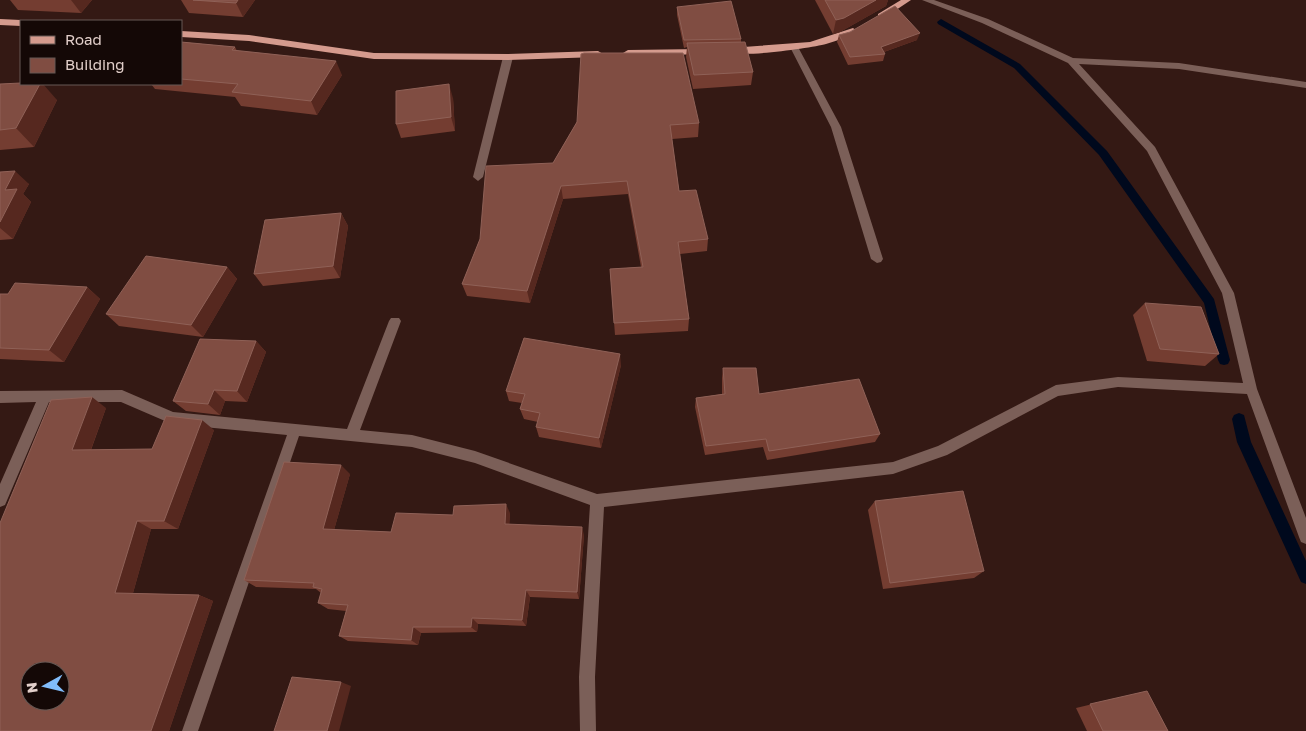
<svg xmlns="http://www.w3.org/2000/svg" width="1306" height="731" font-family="'Golos Text',sans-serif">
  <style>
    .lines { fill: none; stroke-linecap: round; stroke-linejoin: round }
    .stream { fill: #00091d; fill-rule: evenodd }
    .minor { fill: #7b5f58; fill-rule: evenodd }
    .major { fill: #d59b8e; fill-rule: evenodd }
    .wall { fill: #743d31 }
    .shaded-wall { fill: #56281f }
    .building { fill: #804d42; stroke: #8f6157; fill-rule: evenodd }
  </style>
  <rect width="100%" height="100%" fill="#341914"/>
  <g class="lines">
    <!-- stream -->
    <g class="stream">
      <polygon points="941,19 1020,64 1107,151 1214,299 1230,360 1228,364 1224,365 1220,364 1218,360 1204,303 1099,155 1014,68 938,24 937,22"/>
      <polygon points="1239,413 1244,415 1251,442 1306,561 1306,584 1301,582 1237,442 1232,419 1234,415"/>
    </g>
    <!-- minor -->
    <g class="minor">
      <polygon points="922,0 934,0 988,19 1073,58 1179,63 1306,82 1306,88 1179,69 1079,64 1155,147 1234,293 1257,389 1306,518 1306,544 1301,542 1299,537 1247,394 1118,387 1058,396 947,455 893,474 604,507 595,677 596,731 580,731 579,677 590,505 475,463 412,447 299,436 198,731 182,731 287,435 172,424 121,402 49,402 5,505 0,507 0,484 36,402 0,403 0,391 122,390 173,412 347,429 389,321 391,318 399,318 401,321 360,430 412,435 475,451 597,494 893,462 938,446 1056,385 1118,377 1243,383 1222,293 1147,151 1068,63 982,23"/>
      <polygon points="794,44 798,47 841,127 883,259 881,262 877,263 871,259 831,127 790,47"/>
      <polygon points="508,54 513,57 483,177 478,181 473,177 503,57"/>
    </g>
    <!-- major -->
    <g class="major">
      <polygon points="901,0 911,0 884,18 878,18 878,14"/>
      <polygon points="0,19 21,20 24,21 21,21 21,26 0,25"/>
      <path d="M853,28L857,31L856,33C846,37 837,41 826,44C811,48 736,59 725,51L730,48L810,42Z"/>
      <polygon points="181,31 249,35 374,53 508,54 598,51 603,54 598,57 508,60 374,59 249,41 181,37"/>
      <polygon points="702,49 707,52 705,54 628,56 623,53 628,50"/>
    </g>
  </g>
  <!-- wall -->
  <g class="wall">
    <polygon points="10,0 92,0 81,13 18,10"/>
    <polygon points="181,0 255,0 243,17 189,13"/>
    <polygon points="815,0 888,0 886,6 840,32 833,34"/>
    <polygon points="677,7 741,39 741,42 753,72 751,85 693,89 686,57 687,47 684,48 677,15"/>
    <polygon points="850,32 917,40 884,52 885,54 883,61 848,65 837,42 839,35"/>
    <polygon points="181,42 235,47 237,51 342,75 317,115 241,106 235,97 155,89 151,84 181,84"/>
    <polygon points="0,84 57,100 34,147 0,150"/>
    <polygon points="453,98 455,131 401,138 396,124"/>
    <polygon points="577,122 699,123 698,137 672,139 679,191 708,239 707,251 680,254 689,319 688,331 615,335 610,269 641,267 628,194 563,199 530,303 467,296 462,284 480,239 553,163"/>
    <polygon points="0,172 29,184 23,194 31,202 13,239 0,240"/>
    <polygon points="341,213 348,226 340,278 263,286 254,274"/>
    <polygon points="227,267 237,279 203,337 119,326 106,314"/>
    <polygon points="87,287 100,299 64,362 0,359 0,294 8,294"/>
    <polygon points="1145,303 1219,354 1205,366 1147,361 1133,315"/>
    <polygon points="256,341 266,352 247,402 225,401 220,415 186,411 173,401"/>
    <polygon points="621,365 601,448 539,437 536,427 538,422 524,419 520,409 522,403 509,401 506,391"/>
    <polygon points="723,368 759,394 880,434 875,442 767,460 763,447 705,455 695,407 696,398 722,394 722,378"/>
    <polygon points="106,408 91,450 152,449 214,430 178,529 151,529 133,593 199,595 213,601 169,731 0,523"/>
    <polygon points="350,474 334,530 391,532 453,515 510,513 509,525 584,535 579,599 530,597 526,626 478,624 477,632 421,633 418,645 348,641 339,636 346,611 328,609 318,603 321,593 316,589 256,587 244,580"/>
    <polygon points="875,501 984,571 974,578 883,589 868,510"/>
    <polygon points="1147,691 1168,731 1087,731 1076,708"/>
  </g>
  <!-- shaded-wall -->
  <g class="shaded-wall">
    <polygon points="71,0 92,0 81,13"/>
    <polygon points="238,0 255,0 243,17 236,3"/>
    <polygon points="876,0 888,0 886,6 840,32 833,34 836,20"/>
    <polygon points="920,33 917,40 878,54 881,47"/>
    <polygon points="336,61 342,75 317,115 311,101"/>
    <polygon points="40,84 43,84 57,100 34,147 16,128"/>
    <polygon points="449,84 453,98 455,131 451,117"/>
    <polygon points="15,171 29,184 23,194 31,202 13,239 0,228 0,222 5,190"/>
    <polygon points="561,186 563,199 530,303 527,291"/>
    <polygon points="341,213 348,226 340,278 333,266"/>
    <polygon points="227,267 237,279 203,337 191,325"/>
    <polygon points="87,287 100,299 64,362 49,350"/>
    <polygon points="256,341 266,352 247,402 237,391"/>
    <polygon points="620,354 621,365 601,448 599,438"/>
    <polygon points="214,390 225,401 220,415 208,404"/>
    <polygon points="92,397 106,408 87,460 72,450"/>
    <polygon points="202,420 214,430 178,529 164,521"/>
    <polygon points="341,465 350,474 332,537 323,529"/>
    <polygon points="506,504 510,513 509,532 505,524"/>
    <polygon points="137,521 151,529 131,600 115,593"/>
    <polygon points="582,527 584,535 579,599 577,592"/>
    <polygon points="526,590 530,597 526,626 522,620"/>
    <polygon points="199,595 213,601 169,731 151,731"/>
    <polygon points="472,618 478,624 477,632 471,627"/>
    <polygon points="413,627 421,633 418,645 411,640"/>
    <polygon points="341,682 351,686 339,731 327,731"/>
  </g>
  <!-- building -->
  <g class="building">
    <polygon points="193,0 238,0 236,3"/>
    <polygon points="825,0 876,0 844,18 836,20"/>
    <polygon points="731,1 741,39 684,40 677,7"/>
    <polygon points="895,6 920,33 881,47 885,54 850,57 839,35 850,32"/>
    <polygon points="181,42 235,47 232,50 336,61 311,101 232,92 238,84 181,79"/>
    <polygon points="745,42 753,72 694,75 687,43"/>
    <polygon points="584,53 683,53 699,123 670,125 679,191 696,190 708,239 678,242 689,319 614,323 610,269 643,267 627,181 561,186 527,291 462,284 480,239 486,166 553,163 577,122 581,54"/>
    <polygon points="21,83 21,84 40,84 16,128 0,130 0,84"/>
    <polygon points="449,84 451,117 396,124 396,91"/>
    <polygon points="15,171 5,190 17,189 0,222 0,172"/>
    <polygon points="341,213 333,266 254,274 265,220"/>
    <polygon points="146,256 227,267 191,325 106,314"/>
    <polygon points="15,283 87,287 49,350 0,348 0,294 8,294"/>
    <polygon points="1145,303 1201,307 1219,354 1160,349"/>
    <polygon points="524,338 620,354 599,438 536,427 540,413 520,409 525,394 506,391"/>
    <polygon points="200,339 256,341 237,391 214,390 208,404 173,401"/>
    <polygon points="723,368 756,368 759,394 859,379 880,434 769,451 766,439 706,446 696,398 725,394"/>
    <path d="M92,397L72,450L152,449L166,416L202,420L164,521H137L115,593L199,595L151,731H0V523L51,400ZM30,671H60V701H30Z"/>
    <polygon points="284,462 341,465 323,529 391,532 396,513 453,515 454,506 506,504 505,524 582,527 577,592 526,590 522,620 472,618 471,627 413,627 411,640 339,636 348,605 318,603 322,589 313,587 314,583 244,580"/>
    <polygon points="963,491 984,571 890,583 875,501"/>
    <polygon points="292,677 341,682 327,731 274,731"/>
    <polygon points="1147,691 1168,731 1103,731 1090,704"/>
  </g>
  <!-- legend -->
  <rect x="20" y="20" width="162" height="65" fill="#140806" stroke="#665854"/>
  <rect x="30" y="36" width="25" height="8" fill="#d59b8e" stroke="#665854"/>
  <text x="65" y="45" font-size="15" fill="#e2cfca">Road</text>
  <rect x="30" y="58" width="25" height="15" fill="#804d42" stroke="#665854"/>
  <text x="65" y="70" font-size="15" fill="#e2cfca">Building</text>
  <!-- north arrow -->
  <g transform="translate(45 686) rotate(262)"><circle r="24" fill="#140806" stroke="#665854"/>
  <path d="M0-4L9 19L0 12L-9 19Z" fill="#81bcfa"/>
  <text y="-8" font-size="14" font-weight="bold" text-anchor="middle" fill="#e2cfca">N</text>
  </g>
</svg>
